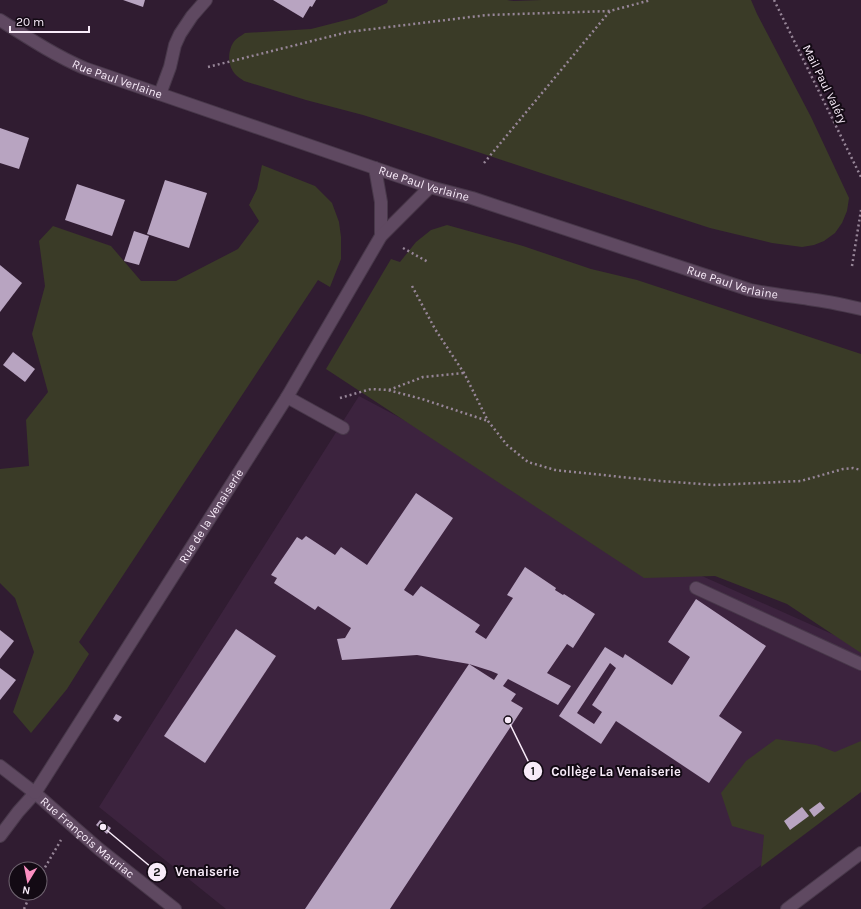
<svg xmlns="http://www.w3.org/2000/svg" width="861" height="909" font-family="Karla,sans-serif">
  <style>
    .built { fill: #3c233e }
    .green { fill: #3a3b27 }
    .building { fill: #b8a4c1; fill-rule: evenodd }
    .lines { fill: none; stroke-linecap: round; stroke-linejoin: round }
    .service-casing { stroke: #48384a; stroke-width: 14 }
    .minor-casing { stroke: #48384a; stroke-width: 14 }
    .path { stroke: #978698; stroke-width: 2.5; stroke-dasharray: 2 3; stroke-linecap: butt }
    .service { stroke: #5f4961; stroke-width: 12 }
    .minor { stroke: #5f4961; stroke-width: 12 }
    .labels { text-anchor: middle; stroke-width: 4; stroke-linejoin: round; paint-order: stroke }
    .street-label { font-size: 12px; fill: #f8ebf9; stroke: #130a14 }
    .leader { fill: none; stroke: #f8ebf9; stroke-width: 1.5 }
    .callout-dot { fill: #f8ebf9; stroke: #130a14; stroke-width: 1.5 }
    .mark-label { font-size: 12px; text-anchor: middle; font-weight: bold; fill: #111 }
    .callout-label { font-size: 13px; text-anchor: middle; font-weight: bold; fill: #f8ebf9; stroke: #130a14; stroke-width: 4; stroke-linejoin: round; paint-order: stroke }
  </style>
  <rect width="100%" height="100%" fill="#301c31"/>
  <!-- built -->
  <polygon class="built" points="359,396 673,563 861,647 861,792 701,909 226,909 99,807"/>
  <!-- green -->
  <g class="green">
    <path d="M388,0H507L514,1L542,0H751L757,14L811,117L849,198L847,211L842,223L835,233L824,241L814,245L802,247L772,243L710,228L544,174L430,136L363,115L306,100L244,81C242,79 239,78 236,75C228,67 227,53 233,43C236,38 241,36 245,33L311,29L354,18L387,3Z"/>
    <polygon points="262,165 315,186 332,203 339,222 341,237 341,259 330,287 318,280 79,642 89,654 67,689 31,733 13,712 34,652 15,598 0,583 0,469 29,466 26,420 48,392 32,334 45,286 39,241 53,226 111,246 141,281 176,281 238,249 259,221 249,205 257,189"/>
    <polygon points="447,225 523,246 591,269 637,280 861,354 861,653 787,604 715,576 644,578 326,369 391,259 400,262 416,242 431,230"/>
    <polygon points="776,739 816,745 835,752 861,741 861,792 761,867 764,835 732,826 721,793 746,761"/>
  </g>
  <!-- building -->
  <g class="building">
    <polygon points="123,0 145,0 143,7"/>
    <polygon points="273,0 316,0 312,7 310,6 303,18"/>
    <polygon points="0,128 29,138 19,169 0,163"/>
    <polygon points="165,180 207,193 189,248 147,234"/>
    <polygon points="77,184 125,200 112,236 65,220"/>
    <polygon points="134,231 149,236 139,265 124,261"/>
    <polygon points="0,265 22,283 0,312"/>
    <polygon points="13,352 35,369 25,382 3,365"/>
    <path d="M416,493L453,518L404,590L413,596L421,586L480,625L475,632L486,639L513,598L507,595L525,567L556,588L555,590L563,595L564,594L595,614L573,648L567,644L547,673L571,686L558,705L508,679L503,686L516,694L511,701L523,708L390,909H305L469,664L417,655L342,660L337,639L345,638L351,628L318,606L315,610L274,583L277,578L271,575L297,537L302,540L306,536L335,555L341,547L367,565ZM469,664L491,671L498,674L494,680Z"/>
    <path d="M696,599L766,646L719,716L742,732L709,783L616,721L601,744L559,716L605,647L623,658L625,654L672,685L690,657L668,642ZM610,663L616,668L592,705L602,712L594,724L577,713Z"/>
    <polygon points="236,629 276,656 205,763 164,736"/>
    <polygon points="0,630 14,641 0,659"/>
    <polygon points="0,668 16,680 0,700"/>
    <polygon points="116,714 122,717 118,722 113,719"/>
    <polygon points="820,802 825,808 814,817 809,810"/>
    <polygon points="802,807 809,816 790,830 784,821"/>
    <polygon points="100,820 111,828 107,834 96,825"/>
  </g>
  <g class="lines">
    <defs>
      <g id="service">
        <polyline points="287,397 343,428"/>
        <polyline points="696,588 861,664"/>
        <polyline points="0,836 18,812 35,793"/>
      </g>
      <g id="minor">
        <path id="s1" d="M0,20C27,37 54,55 84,68L430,187L472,198L750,290C770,294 789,296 809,299C826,301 844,305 861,309"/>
        <polyline points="160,94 170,67 175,45 180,34 192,16 206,0"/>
        <polyline points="375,168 381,202 381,236"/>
        <path id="s2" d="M0,766L35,793L99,849L175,909"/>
        <path id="s3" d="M35,793L287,397L381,236L430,187"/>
        <polyline points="787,909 861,853"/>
      </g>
    </defs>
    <!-- service casing -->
    <use href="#service" class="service-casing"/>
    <!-- minor casing -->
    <use href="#minor" class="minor-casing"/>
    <!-- path -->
    <g class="path">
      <polyline points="774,0 861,177"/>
      <polyline points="208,67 348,32 487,15 610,11"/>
      <polyline points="484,163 610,11 651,0"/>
      <polyline points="403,248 428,262"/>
      <polyline points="852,266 861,210"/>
      <polyline points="412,286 435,329 464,373 488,421 507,445 528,462 555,470 660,481 715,485 801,481 843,469 853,468 861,470"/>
      <polyline points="389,390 423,377 464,373"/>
      <polyline points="340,398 371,389 388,390 422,399 488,421"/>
      <polyline points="40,876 61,840"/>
      <polyline points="24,909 31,893"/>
    </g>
    <!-- service -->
    <use href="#service" class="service"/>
    <!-- minor -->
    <use href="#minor" class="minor"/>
  </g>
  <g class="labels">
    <!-- street labels -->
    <g class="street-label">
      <text dy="4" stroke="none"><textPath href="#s1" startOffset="132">Rue Paul Verlaine</textPath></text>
      <text transform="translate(825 84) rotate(64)" y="4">Mail Paul Valéry</text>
      <text dy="4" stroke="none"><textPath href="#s1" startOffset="456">Rue Paul Verlaine</textPath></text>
      <text dy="4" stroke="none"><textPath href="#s1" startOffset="780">Rue Paul Verlaine</textPath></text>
      <text dy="4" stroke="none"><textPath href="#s3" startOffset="328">Rue de la Venaiserie</textPath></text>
      <text dy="4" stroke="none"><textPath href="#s2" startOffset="113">Rue François Mauriac</textPath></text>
    </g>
  </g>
  <!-- callouts -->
  <path class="leader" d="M508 720L533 771M103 827L157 872"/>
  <g class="callout-dot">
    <circle cx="508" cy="720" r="4"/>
    <circle cx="103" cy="827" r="4"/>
    <circle cx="533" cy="771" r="10"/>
    <circle cx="157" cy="872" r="10"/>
  </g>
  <g class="mark-label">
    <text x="533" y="775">1</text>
    <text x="157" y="876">2</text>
  </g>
  <g class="callout-label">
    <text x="616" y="776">Collège La Venaiserie</text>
    <text x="207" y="876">Venaiserie</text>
  </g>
  <!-- north arrow -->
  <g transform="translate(28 881) rotate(190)"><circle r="19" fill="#130a14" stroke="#6f6470"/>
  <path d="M0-3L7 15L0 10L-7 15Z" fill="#fc8fc2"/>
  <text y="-6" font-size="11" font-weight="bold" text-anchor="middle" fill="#f8ebf9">N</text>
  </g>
  <!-- scale -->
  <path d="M10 26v6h79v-6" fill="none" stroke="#f8ebf9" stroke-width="2"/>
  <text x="16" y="26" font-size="12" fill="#f8ebf9" stroke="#130a14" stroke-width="3" paint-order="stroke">20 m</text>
</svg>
